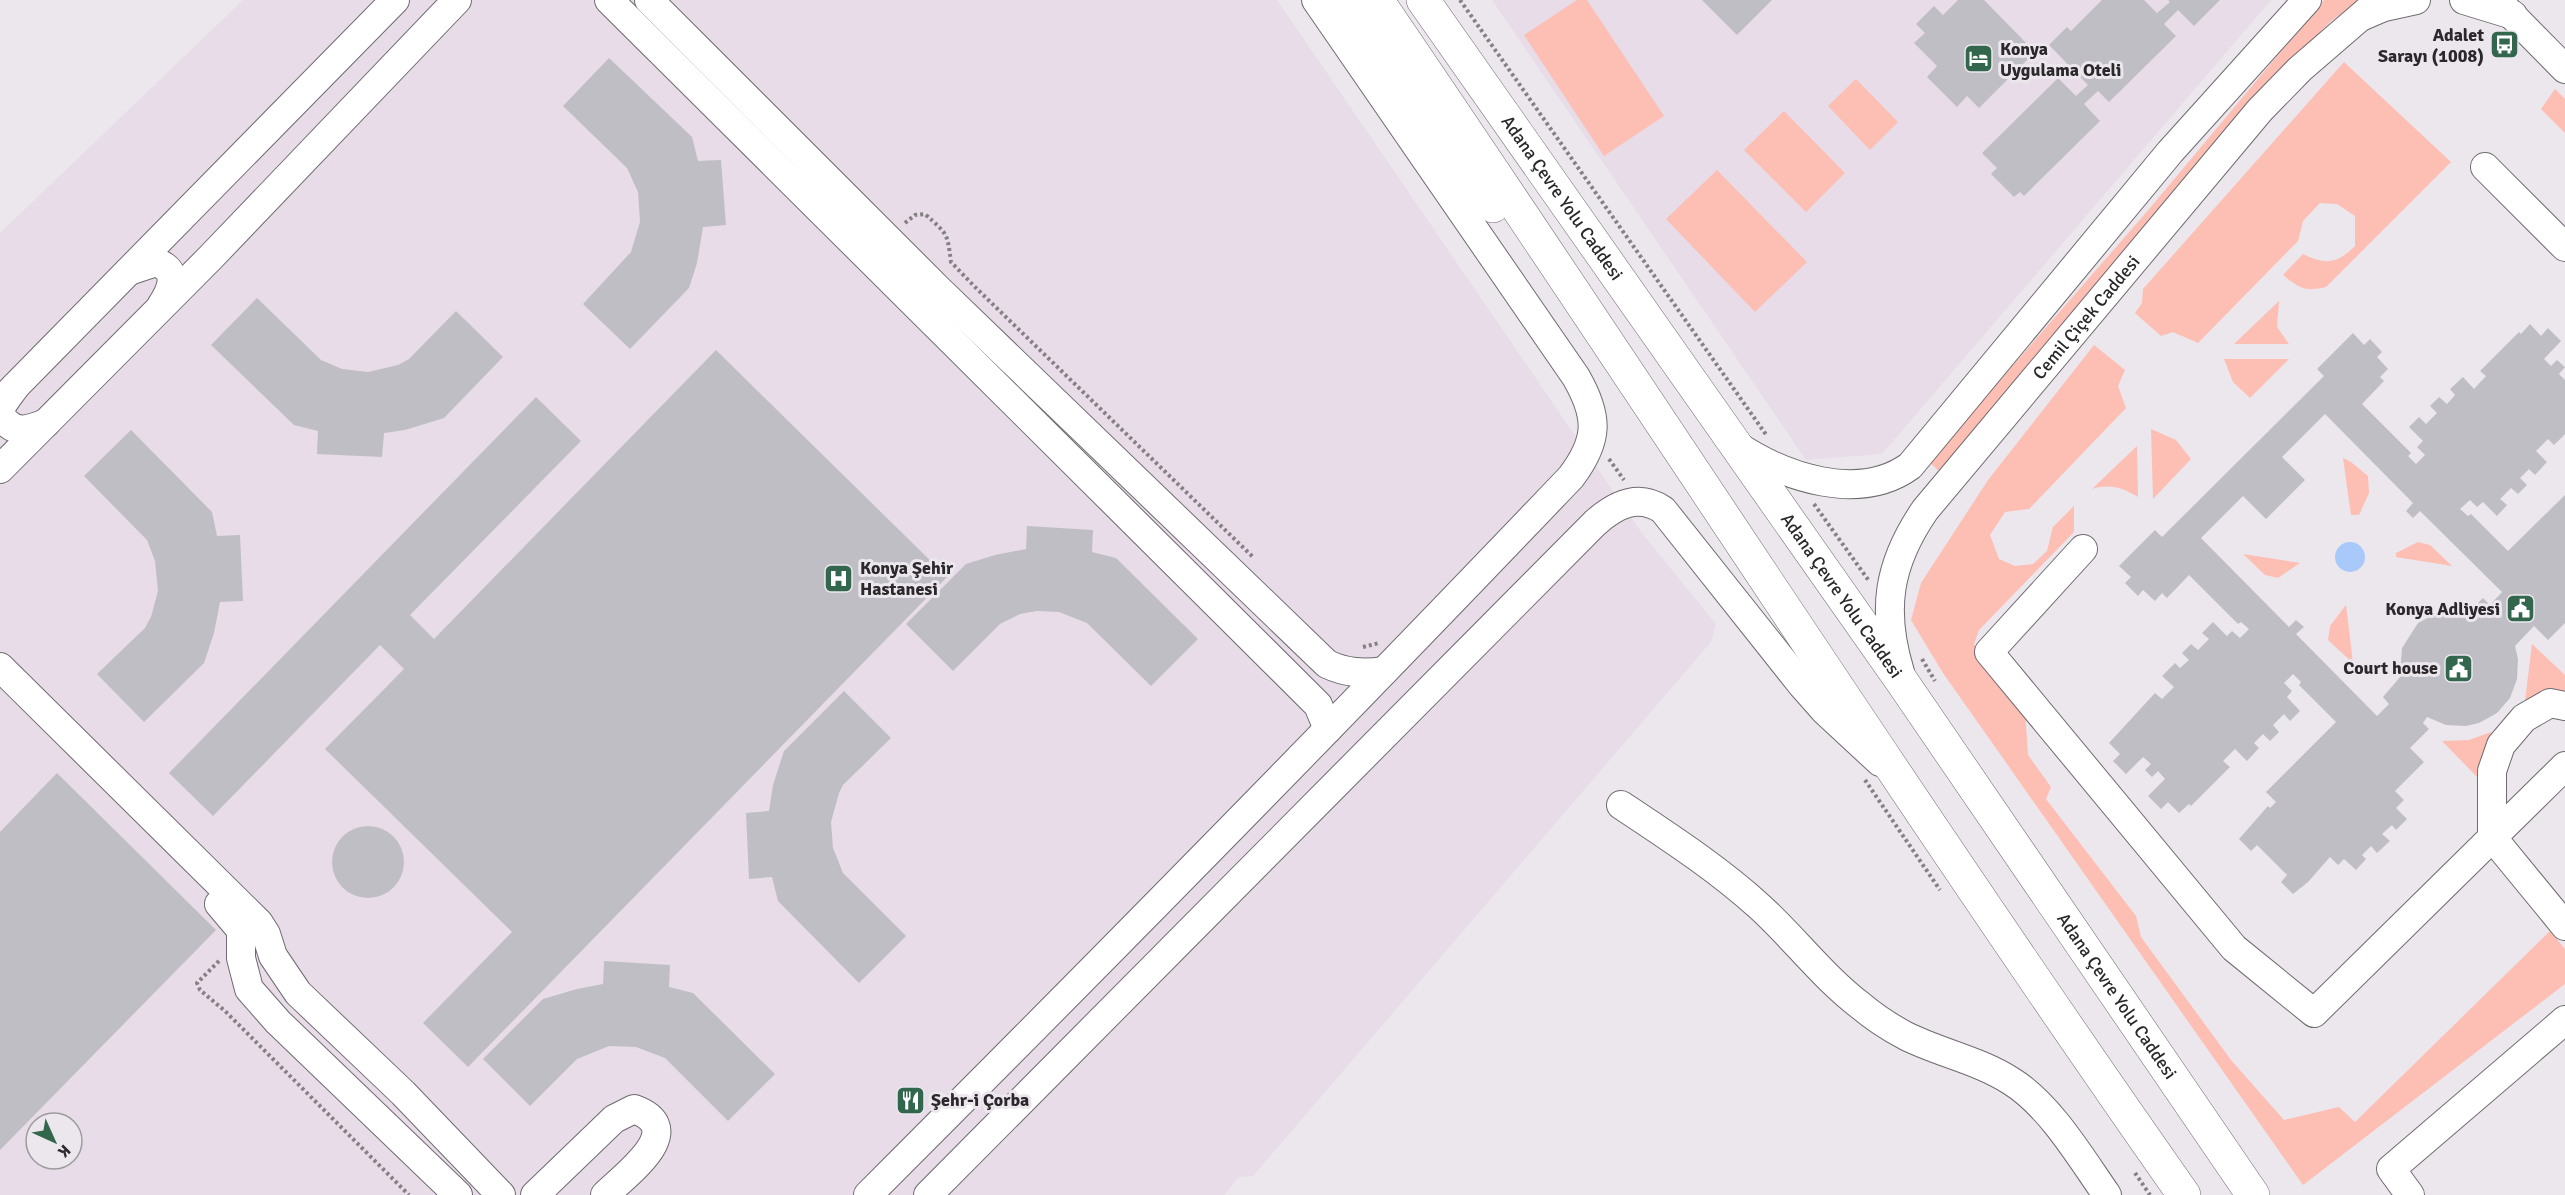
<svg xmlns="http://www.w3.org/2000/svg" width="2565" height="1195" font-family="Signika,sans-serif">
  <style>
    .built { fill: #e7dce8; fill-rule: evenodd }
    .green { fill: #fdbeb4 }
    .water { fill: #a8c9f9 }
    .building { fill: #bfbec5; fill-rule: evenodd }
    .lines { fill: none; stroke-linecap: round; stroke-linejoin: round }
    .minor-casing { stroke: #6f6b70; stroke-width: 30 }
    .highway-casing { stroke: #6f6b70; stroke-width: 34 }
    .path { stroke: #848084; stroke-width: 4; stroke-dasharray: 3 3; stroke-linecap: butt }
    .minor { stroke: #fff; stroke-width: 28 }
    .highway { stroke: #fff; stroke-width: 33 }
    .labels { text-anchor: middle; stroke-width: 6; stroke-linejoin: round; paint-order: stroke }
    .poi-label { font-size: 18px; font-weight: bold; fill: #2a282a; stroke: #ece7ed; text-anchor: end }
    .street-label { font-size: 18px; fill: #2a282a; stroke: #ece7ed }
  </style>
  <rect width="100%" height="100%" fill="#ece7ed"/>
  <!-- built -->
  <g class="built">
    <path d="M243,0H1277L1641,532L1716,624L1711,642L1253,1176L1239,1177L1224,1195H0V233ZM36,1123H72V1159H36Z"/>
    <polygon points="1492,0 2271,0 1882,454 1806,460"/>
  </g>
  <!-- green -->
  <g class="green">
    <polygon points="1577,0 1587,0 1664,116 1604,156 1524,35"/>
    <polygon points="2324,0 2360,0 2331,21 2280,73 1939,471 1929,462 2150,208"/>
    <path d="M2344,62L2451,162L2326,287C2306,292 2299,288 2283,275L2303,254C2325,265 2337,264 2355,246V216L2337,204L2320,203L2303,221L2298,241L2198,343L2173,332L2161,336L2135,313L2142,303L2143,289Z"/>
    <polygon points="1856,79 1898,122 1870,150 1828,106"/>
    <polygon points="2555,89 2565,99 2565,133 2541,109"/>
    <polygon points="1784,111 1845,173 1806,212 1744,150"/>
    <polygon points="1717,170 1807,262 1755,312 1666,219"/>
    <polygon points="2279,301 2277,327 2289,344 2234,344"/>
    <polygon points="2094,345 2125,370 2118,386 2126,408 2029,509 2005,512 1990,535 1999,559 2015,566 2033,564 2047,551 2053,527 2074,506 2074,532 1979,630 1974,644 2025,711 2028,755 2051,787 2046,799 2136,916 2141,937 2231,1060 2284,1120 2339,1107 2355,1122 2550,931 2565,949 2565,984 2303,1185 1943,673 1911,620 1921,583 1988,480"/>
    <polygon points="2224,359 2289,359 2250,398 2233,382"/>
    <polygon points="2151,429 2176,440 2191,459 2153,499"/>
    <path d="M2137,446L2138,497C2121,487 2111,484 2092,489Z"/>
    <polygon points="2343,458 2351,462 2368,476 2369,493 2359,515 2351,515"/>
    <polygon points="2418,542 2430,545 2452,566 2396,557 2396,553"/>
    <polygon points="2243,554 2300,563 2278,578 2265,575"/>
    <polygon points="2346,605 2353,663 2328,640 2330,626"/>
    <polygon points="2532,644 2565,675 2565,694 2525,701"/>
    <polygon points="2491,732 2485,756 2485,785 2442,741 2469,740"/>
  </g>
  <!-- water -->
  <circle class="water" cx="2350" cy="557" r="15"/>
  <!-- building -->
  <g class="building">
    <polygon points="1702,0 1772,0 1737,35"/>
    <polygon points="1958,0 1984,0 2035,52 1979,108 1967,96 1957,107 1927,77 1937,66 1914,43 1925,33 1916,24 1934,6 1943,15"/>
    <polygon points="2102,0 2144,0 2157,13 2170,2 2168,0 2220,0 2194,26 2178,10 2164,24 2176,36 2109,102 2098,91 2084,104 2100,121 2024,196 2020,192 2014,197 1991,174 1997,168 1982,153 2058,78 2076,96 2088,85 2049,45 2067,27 2071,31"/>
    <polygon points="609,58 692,137 698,161 721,160 726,225 703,227 697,263 689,288 630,349 583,304 631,252 640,222 638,192 627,168 563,106"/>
    <polygon points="257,298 321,360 342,369 368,372 398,365 409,359 456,311 503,357 444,418 405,430 384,433 382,457 317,454 318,431 294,425 211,345"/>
    <path d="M2530,324L2541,336L2548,328L2561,341L2544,359L2551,366L2557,360L2565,367L2559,374L2565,380V434L2554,445L2548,439L2536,451L2547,462L2535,475L2529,469L2520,478L2527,485L2518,494L2511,488L2500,499L2507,505L2497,516L2483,502L2477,507L2470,500L2460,509L2468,516L2471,514L2508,551L2565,495V623L2548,640L2534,626L2515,646L2518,659L2517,679L2510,698L2497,713L2479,723L2466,726L2446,725L2427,717L2423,723L2429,729L2410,748L2424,762L2395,791L2404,800L2396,808L2407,819L2396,830L2392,825L2382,834L2390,841L2377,853L2371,846L2362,855L2366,859L2356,870L2344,859L2338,865L2330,857L2308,882L2293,894L2281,882L2287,875L2257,845L2251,851L2239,839L2268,806L2270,808L2276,802L2266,792L2336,722L2299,685L2301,682L2293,674L2284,683L2292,691L2287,697L2300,711L2290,721L2284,714L2273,725L2279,732L2270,741L2263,734L2254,743L2259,748L2247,761L2235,749L2223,761L2230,767L2191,806L2189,804L2179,813L2168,802L2161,809L2148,796L2165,779L2158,771L2152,777L2145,770L2151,764L2143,757L2126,774L2113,761L2120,754L2109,743L2155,693L2162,699L2174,687L2162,676L2175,663L2180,668L2189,660L2182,653L2191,644L2198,650L2209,639L2202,633L2213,622L2227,636L2232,631L2240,638L2249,629L2241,622L2238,624L2189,575L2167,598L2162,593L2155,601L2143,590L2138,596L2125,583L2131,577L2119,566L2155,530L2162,537L2324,376L2317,369L2353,333L2364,345L2370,339L2382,352L2377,357L2388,369L2380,377L2384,381L2362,404L2411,453L2408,456L2416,464L2425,455L2417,447L2423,441L2409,427L2419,417L2426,424L2437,413L2430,406L2439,397L2447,404L2455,395L2450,389L2463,377L2474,389L2486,376L2480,371L2519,332L2521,334ZM2325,414L2413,503L2406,511L2413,518L2420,511L2502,592L2490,605L2483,598L2473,608L2444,609L2418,623L2402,648L2400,677L2383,697L2389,704L2377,716L2296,634L2304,627L2296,620L2289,627L2201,538L2243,496L2266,519L2305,480L2282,457Z"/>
    <polygon points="716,350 947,577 468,1067 423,1023 512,932 325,749 404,669 380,645 213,816 169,773 536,397 581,441 410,615 434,639"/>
    <polygon points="131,430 212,512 217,536 240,535 243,601 220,602 214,633 204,663 144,722 97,674 145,628 151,617 158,591 155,561 147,540 84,476"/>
    <polygon points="1027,526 1093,530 1092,552 1116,558 1198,639 1151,686 1087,623 1059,612 1037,611 1020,614 1000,624 953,671 906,624 966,564 995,555 1026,549"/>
    <polygon points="844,691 891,738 843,785 839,793 831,822 833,848 843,873 906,936 859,983 778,901 772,877 749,879 746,813 769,811 773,785 784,751"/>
    <polygon points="57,773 216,930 0,1150 0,832"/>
    <circle cx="368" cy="862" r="36"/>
    <polygon points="604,961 670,965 669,987 693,993 775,1074 728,1121 665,1058 636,1047 609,1046 577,1059 530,1106 483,1059 543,999 577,989 603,984"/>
  </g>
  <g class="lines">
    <defs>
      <g id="minor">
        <polyline points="609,0 1318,705 1328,729"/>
        <path d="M649,0L939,290L1327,664C1346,673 1363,674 1384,671"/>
        <polyline points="2464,0 2513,15"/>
        <polyline points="2497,0 2565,69"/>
        <polyline points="2363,16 2384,7 2416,0"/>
        <polyline points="2485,167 2565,247"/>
        <path d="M129,271L156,262C180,271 172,289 161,306"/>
        <path d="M15,387C11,393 4,401 1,408C0,413 2,418 6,422C18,435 32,428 46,423"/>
        <polyline points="0,402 395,0"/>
        <path d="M1736,445C1784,477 1859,503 1910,466L2170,152L2307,0"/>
        <polyline points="0,469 211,257 457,0"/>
        <polyline points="2083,549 1989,652 2234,948 2314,1013 2565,766"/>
        <polyline points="0,667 259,923 266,934 273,956 298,993 403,1093 501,1195"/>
        <path id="s1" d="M1900,672C1881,610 1888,564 1925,510L2260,110L2300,69L2380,0"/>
        <polyline points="2565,706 2550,703 2524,718 2501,745 2492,771 2492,837 2565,926"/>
        <path d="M1621,805C1669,837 1717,868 1760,907C1795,939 1823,977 1861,1006C1874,1017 1891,1028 1906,1036C1940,1053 1978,1060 2011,1081C2050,1105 2081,1158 2107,1195"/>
        <polyline points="219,904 241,930 241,958 249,989 278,1022 458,1195"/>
        <path d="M535,1195L614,1119L634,1109C690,1129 626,1174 605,1195"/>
        <path d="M868,1195C1105,958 1340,719 1571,477C1599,440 1599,417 1576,377L1316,0"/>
        <path d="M928,1195L1595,523C1615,505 1638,493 1663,510L1802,685L1825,711L1880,762"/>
        <polyline points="2410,1195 2391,1169 2565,1020"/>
      </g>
      <g id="highway">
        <polyline points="1346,0 1493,206"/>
        <path d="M1377,0C1648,397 1908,802 2184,1195"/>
        <path id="s2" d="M1423,0L1903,683L2253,1195"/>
      </g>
    </defs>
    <!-- minor casing -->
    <use href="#minor" class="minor-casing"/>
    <!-- highway casing -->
    <use href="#highway" class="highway-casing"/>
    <!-- path -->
    <g class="path">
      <polyline points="1460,0 1767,436"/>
      <path d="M905,223L915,215L925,214C948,235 947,232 951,262L974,286L1254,558"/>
      <polyline points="1609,459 1624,480"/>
      <polyline points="1814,504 1869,581"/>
      <polyline points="1363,647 1379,643"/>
      <polyline points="1922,659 1935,681"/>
      <polyline points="1865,780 1940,890"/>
      <polyline points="219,961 197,983 200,990 225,1011 409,1195"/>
      <polyline points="2135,1173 2150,1195"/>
    </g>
    <!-- minor -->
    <use href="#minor" class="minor"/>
    <!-- highway -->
    <use href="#highway" class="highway"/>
  </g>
  <!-- icons -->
  <defs>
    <symbol id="bus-square" viewBox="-11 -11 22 22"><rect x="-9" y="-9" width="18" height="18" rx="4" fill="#33674d" stroke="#ece7ed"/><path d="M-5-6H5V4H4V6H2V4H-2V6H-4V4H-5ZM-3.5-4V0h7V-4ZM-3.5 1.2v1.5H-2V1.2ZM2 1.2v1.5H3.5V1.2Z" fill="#fff"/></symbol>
    <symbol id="hotel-square" viewBox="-11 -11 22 22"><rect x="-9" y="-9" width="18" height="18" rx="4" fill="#33674d" stroke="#ece7ed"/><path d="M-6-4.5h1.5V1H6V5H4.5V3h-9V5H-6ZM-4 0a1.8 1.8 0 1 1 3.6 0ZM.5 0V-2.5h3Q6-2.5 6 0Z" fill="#fff"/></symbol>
    <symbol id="hospital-square" viewBox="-11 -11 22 22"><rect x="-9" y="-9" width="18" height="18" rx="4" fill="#33674d" stroke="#ece7ed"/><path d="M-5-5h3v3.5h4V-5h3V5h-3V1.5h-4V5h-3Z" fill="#fff"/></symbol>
    <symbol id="civic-square" viewBox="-11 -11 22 22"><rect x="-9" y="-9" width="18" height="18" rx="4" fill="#33674d" stroke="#ece7ed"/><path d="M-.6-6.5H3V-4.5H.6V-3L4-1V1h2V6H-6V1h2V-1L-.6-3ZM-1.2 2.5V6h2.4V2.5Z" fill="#fff"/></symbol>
    <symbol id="restaurant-square" viewBox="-11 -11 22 22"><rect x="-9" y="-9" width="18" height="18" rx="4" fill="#33674d" stroke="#ece7ed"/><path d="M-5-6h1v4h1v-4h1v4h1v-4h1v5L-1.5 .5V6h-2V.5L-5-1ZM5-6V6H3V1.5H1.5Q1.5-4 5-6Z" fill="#fff"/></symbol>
  </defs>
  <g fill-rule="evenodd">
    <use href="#bus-square" x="2488" y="28" width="33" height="33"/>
    <use href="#hotel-square" x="1962" y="42" width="33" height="33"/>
    <use href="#hospital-square" x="822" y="562" width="33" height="33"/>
    <use href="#civic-square" x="2504" y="592" width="33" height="33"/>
    <use href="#civic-square" x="2442" y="652" width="33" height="33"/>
    <use href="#restaurant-square" x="894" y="1084" width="33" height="33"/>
  </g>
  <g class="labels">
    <!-- poi labels -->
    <g class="poi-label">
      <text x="2484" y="41">Adalet<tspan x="2484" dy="21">Sarayı (1008)</tspan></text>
      <text x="2000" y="55" text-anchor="start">Konya<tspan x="2000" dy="21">Uygulama Oteli</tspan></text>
      <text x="860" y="574" text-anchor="start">Konya Şehir<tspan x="860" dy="21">Hastanesi</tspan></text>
      <text x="2500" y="615">Konya Adliyesi</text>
      <text x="2438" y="674">Court house</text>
      <text x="931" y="1106" text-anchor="start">Şehr-i Çorba</text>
    </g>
    <!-- street labels -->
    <g class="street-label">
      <text dy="6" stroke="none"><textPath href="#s2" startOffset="242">Adana Çevre Yolu Caddesi</textPath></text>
      <text dy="6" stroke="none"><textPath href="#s1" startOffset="422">Cemil Çiçek Caddesi</textPath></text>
      <text dy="6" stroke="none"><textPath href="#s2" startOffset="728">Adana Çevre Yolu Caddesi</textPath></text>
      <text dy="6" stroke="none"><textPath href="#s2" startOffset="1214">Adana Çevre Yolu Caddesi</textPath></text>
    </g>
  </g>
  <!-- north arrow -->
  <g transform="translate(54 1141) rotate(135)"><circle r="28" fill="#ece7ed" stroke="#9e9b9f" stroke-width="1.5"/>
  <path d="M0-4.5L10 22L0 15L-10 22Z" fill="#33674d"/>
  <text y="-9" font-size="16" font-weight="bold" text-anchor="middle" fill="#2a282a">K</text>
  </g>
</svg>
